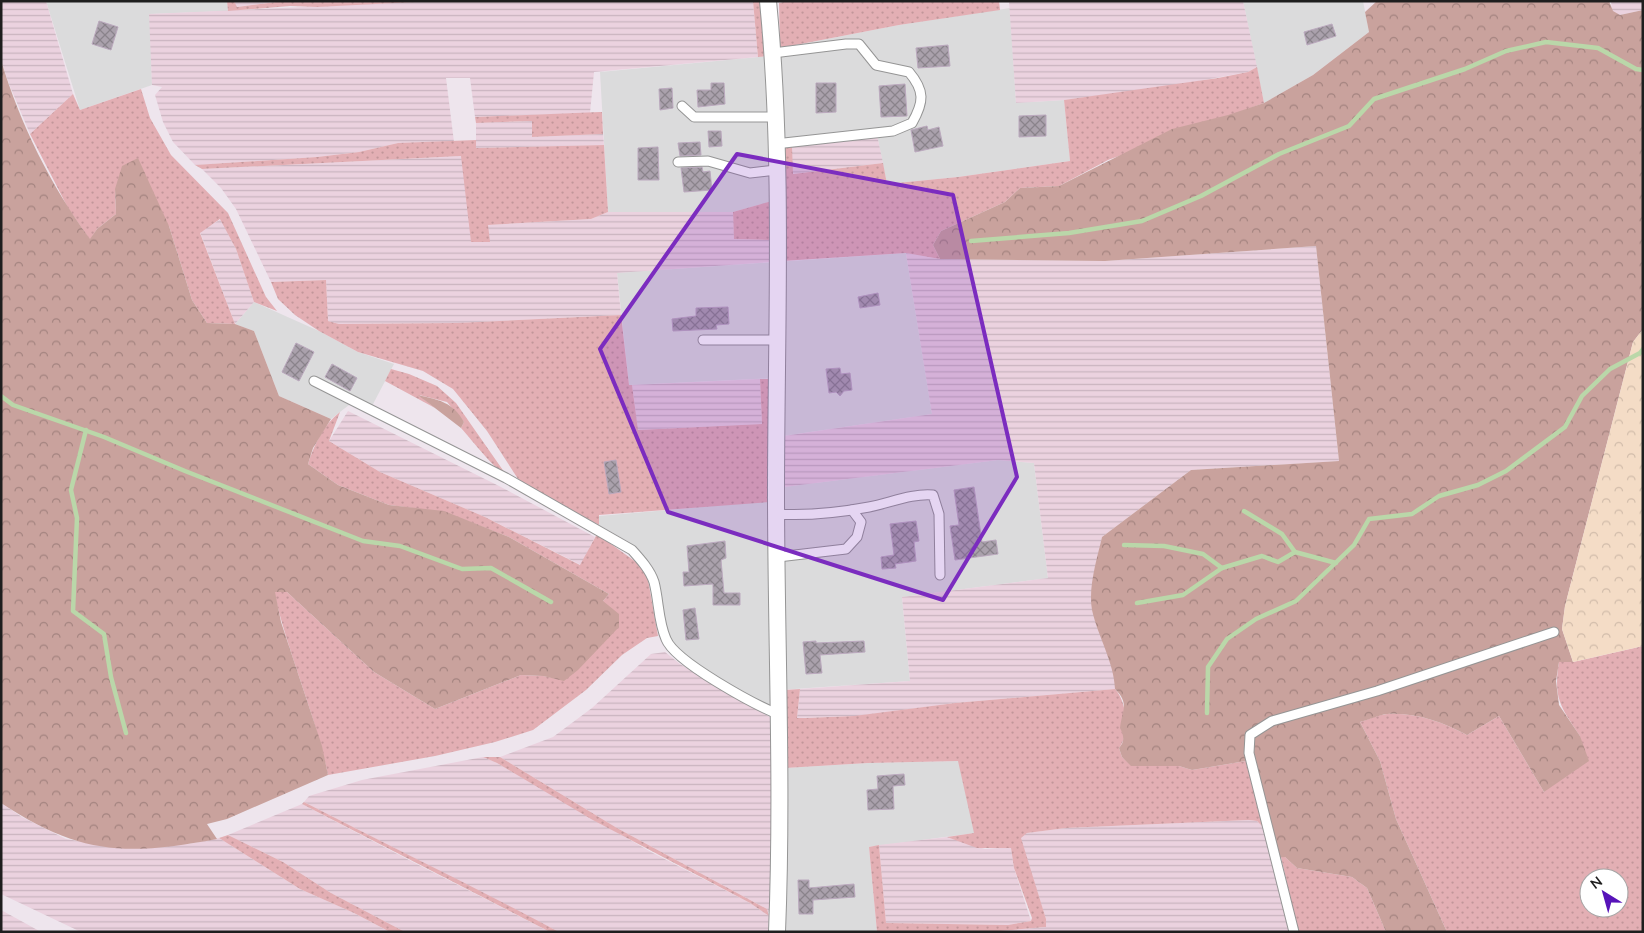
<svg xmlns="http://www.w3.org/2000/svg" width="1644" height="933" font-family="Mulish,sans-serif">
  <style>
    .residential { fill: #dbdbdc }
    .farmland { fill: url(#farmland-rules) }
    .grass { fill: url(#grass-dots); fill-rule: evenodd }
    .forest { fill: url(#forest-crowns) }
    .park { fill: url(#park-crowns) }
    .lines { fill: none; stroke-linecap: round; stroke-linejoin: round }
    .stream { stroke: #bad7a9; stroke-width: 4.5 }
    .building { fill: url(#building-cross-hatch); stroke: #bba9be }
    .service-casing { stroke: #959595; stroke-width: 11 }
    .minor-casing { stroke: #959595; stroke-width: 18 }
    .service { stroke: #fff; stroke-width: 9 }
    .minor { stroke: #fff; stroke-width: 16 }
    .marked { fill: #7b2cbf; fill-opacity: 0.2; stroke: #7b2cbf; stroke-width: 4; stroke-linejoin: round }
  </style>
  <defs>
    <pattern id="farmland-rules" width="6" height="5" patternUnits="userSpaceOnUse" patternTransform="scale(1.25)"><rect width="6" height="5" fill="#ebd2df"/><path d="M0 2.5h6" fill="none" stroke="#c9b4bf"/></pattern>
    <pattern id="grass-dots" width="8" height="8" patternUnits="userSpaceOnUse" patternTransform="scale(1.25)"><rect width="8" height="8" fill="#e3afb4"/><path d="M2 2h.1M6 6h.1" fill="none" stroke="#c2969a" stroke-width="1.8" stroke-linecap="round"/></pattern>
    <pattern id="forest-crowns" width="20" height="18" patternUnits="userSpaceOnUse" patternTransform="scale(1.25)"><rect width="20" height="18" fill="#c9a29d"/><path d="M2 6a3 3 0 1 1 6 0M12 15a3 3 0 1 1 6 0" fill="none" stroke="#a3837f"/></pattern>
    <pattern id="park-crowns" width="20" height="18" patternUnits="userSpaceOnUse" patternTransform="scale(1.25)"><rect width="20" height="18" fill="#f4dcc6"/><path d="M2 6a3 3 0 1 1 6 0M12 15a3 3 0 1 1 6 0" fill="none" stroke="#d1bcaa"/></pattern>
    <pattern id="building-cross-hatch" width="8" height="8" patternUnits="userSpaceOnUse" patternTransform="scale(1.25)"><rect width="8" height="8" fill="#aaa1ac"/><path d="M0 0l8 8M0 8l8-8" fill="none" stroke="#8a838b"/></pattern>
  </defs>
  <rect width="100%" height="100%" fill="#eee5ed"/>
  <!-- residential -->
  <g class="residential">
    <polygon points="46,1 227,1 228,11 150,14 152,85 80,110"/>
    <polygon points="1243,1 1363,1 1369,32 1313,75 1264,103"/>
    <polygon points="1010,8 1016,103 1064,100 1070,161 958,177 887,184 877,135 775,144 776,200 733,212 608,212 600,72 768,56 780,48 899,25"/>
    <polygon points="906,253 932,414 776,437 776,378 629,385 617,273"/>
    <polygon points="254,302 319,331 358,352 394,364 371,408 349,405 331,419 279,396 254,331 235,324"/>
    <polygon points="998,460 1034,463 1048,578 902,597 910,681 780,690 780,715 687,663 666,640 659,614 653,567 629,542 599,525 599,516 749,503 784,487"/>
    <polygon points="959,761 975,833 869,847 877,932 784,932 787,877 785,768 868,763"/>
  </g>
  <!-- farmland -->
  <g class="farmland">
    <polygon points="1,1 46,1 73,94 30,134 9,84 1,60"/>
    <polygon points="234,1 284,1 236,7"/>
    <polygon points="435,1 753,1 758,57 594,72 590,113 475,117 470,78 446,78 454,142 398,143 359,152 317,157 195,165 173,142 163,122 155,95 162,87 152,85 149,14"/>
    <polygon points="1009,1 1243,1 1257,67 1248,72 1171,86 1064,100 1016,103"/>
    <polygon points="1611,1 1643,1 1643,10 1620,15 1612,12"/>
    <polygon points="533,121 532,137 603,134 604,145 476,148 476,123"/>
    <polygon points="877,135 883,163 792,174 792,147"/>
    <polygon points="462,156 488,225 591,219 608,212 733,212 734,239 770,240 770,262 617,273 621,315 460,323 339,324 328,321 326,280 271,282 236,209 221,188 202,169"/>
    <polygon points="221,219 236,249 254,302 235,324 200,232"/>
    <polygon points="1316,246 1339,461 1191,470 1102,537 1093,579 1092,608 1115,676 1115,689 955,703 857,716 797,718 800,689 910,681 902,597 1048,578 1034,463 998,460 784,487 784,436 932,414 906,253 940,259 1105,261"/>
    <polygon points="760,379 762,424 638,430 632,385"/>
    <polygon points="348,411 499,486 595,537 581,565 485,517 380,472 329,441"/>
    <polygon points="665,652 680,664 773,719 772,911 768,912 767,909 617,828 500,757 553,737 592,708 651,654"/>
    <polygon points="483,757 497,763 651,852 750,903 769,916 768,932 559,932 304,802 309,796 362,780"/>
    <polygon points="1,803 22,817 66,839 85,842 189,844 219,838 300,889 354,913 390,932 81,932 1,894"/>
    <polygon points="302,804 407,859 550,932 405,932 331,893 283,862 228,835"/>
    <polygon points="1249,820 1257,821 1264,828 1290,932 988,932 1046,927 1046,919 1020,837 1027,833 1066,828"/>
    <polygon points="947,837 985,849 1011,847 1014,868 1031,921 1008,925 886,923 879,845"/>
    <polygon points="1,910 23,922 41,932 1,932"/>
  </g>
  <!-- grass -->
  <g class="grass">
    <polygon points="227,1 234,1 237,7 284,1 435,1 317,7 290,6 228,11"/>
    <polygon points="753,1 763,1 768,56 758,57"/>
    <polygon points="788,1 999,1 1000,10 899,25 780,48 779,3"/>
    <polygon points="1257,67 1264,103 1108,160 1059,186 1020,188 1005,202 941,231 933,245 940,259 906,253 782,261 781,151 785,148 792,147 793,174 883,163 887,184 958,177 1070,161 1064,100 1218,78 1248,72"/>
    <polygon points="141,89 150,118 171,155 228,213 266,297 277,311 254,302 236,249 220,219 200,233 235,324 207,323 192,300 169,226 115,189 116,214 97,229 90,240 68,208 30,134 73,94 80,110"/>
    <polygon points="600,112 602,112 603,134 532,137 532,121 476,123 475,117"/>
    <polygon points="476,140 476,148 604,145 608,212 591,219 488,225 490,242 471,242 461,156 202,169 195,165 317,157 359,152 398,143"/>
    <polygon points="772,201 770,240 734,239 733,212"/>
    <polygon points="326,280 328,321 339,324 457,323 621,315 629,385 632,385 638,430 762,424 760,379 771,379 770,502 599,515 599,525 520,482 487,431 453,389 423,371 358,352 319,331 295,315 278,299 271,282"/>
    <path d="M391,369L409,374L437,386L456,403L507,476C496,471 471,439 461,428L464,422L447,402L419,395L435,408L385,381Z"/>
    <path d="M340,412L329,441L380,472L485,517L580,565L597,534L636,562L647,574L658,636L647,638L622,655L586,690L533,730L495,742L435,756L328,775C315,713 288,654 274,592H287L374,672L435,709L521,675L543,676L564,680L603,601L609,594L509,537L444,512L389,505L338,485L308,464C314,445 324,424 340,412Z"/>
    <path d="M1643,646V932H1447L1396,819L1380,761L1360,722C1369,719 1378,715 1387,714C1415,712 1443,722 1467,735L1499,716L1544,792L1580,736C1561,707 1553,699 1559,662H1573ZM1589,878H1619V908H1589Z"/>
    <path d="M800,689L797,718H805L854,716L955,703L1115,689C1127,701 1130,735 1119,748L1122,757L1132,766H1179L1192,770L1246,761L1249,766L1264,828L1257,821L1249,820L1066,828L1027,833L1021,838L1046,919V927L988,932H877L869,847L879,845L886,923L1008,925L1031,921L1032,918L1014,868L1011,848H977L947,837L974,833L958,761L868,763L785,768V690Z"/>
    <polygon points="483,757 500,757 617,828 767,909 769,916 750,903 591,819 497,763"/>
    <path d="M304,802C389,846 475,887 559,932H550L302,804Z"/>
    <polygon points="228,835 283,862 331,893 405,932 390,932 354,913 300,889 219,838"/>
    <polygon points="1281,857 1285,857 1297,868 1352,877 1367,888 1386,932 1298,932"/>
  </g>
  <!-- forest -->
  <g class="forest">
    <path d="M1377,1H1609L1613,11L1620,15L1643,10V329L1633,342L1565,606L1562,629L1573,662H1559L1556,681L1559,705L1580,736L1589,761L1544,792L1499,716L1467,735C1443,722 1415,712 1387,714C1378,715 1369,720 1360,722L1380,761L1396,819L1447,932H1386L1367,888L1352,877L1297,868L1285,857L1272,858L1249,766L1246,761L1192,770L1179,766H1131L1122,757L1119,748C1125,741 1124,736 1120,728C1122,710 1130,704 1115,689C1114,662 1098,637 1092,610C1088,587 1097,559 1102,537L1191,470L1339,461L1316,246L1105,261L940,259L933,245L941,231L1005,202L1020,188L1059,186L1172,129L1228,115L1264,103L1313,75L1369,32L1365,12Z"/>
    <path d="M1,60C20,124 51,186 90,239L97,229L116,214L115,189L122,166L138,158L169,226L192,300L207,323L235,324L254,331L279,396L331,419L313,448L308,464L338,485L389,505L444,511L509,537L609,594L603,601L619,614V627L578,670L564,681L543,676L521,675L435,709L374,672L287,592H275L281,622L322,746L328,775L227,819L207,824L217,839C126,856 80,855 1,803Z"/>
    <path d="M418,395C439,400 453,402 464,422L461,428Z"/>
  </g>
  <!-- park -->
  <polygon class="park" points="1643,329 1643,646 1573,662 1562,629 1565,606 1633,342"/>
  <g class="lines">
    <!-- stream -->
    <g class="stream">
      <polyline points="971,241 1069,233 1142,221 1201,196 1279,154 1349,126 1374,99 1465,69 1506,51 1546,42 1598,48 1636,69 1643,70"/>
      <polyline points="1,396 13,405 104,437 185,471 363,541 400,546 462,569 491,568 551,602"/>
      <polyline points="86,430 71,490 77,518 73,611 104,634 111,677 126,733"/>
      <polyline points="1244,511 1282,534 1295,552"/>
      <polyline points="1124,545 1164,546 1203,554 1222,568"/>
      <polyline points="1137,603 1183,595 1222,568 1262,556 1278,562 1295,552 1336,563"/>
      <polyline points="1207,713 1208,667 1227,639 1256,619 1296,601 1354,545 1369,519 1412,514 1439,496 1478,485 1506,471 1565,427 1582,396 1610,369 1640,353 1643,349"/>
    </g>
  </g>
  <!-- building -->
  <g class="building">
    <polygon points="99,21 118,27 111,50 92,44"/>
    <polygon points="1332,24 1336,36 1307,45 1304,32"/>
    <polygon points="948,45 950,66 918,68 916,48"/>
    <polygon points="711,83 724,83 725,104 698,107 697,90 711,90"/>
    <polygon points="816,83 836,83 836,112 816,113"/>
    <polygon points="905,84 907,116 881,117 879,86"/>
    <polygon points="672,88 673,108 660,110 659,89"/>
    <polygon points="1046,115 1046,136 1019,137 1019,116"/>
    <polygon points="927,126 928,130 939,127 943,146 915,152 911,130"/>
    <polygon points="708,131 721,131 722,146 709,147"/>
    <polygon points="700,142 701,155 680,156 678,143"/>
    <polygon points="658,147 659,180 638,180 638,148"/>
    <polygon points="702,167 703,172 710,171 712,190 684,192 681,168"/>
    <polygon points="878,293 880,305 860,308 858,297"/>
    <polygon points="728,307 729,324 716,325 717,329 673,331 672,319 696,316 696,308"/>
    <polygon points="296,343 314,352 299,381 282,372"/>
    <polygon points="332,364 357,378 350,391 325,377"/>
    <polygon points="840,368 841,374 850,373 852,390 844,391 840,396 836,392 829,393 826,369"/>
    <polygon points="616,460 621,492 609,494 604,462"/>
    <polygon points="974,487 982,542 996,540 998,554 955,560 950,526 959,525 954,490"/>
    <polygon points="916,521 919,541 914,542 916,561 895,564 896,568 882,569 881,557 894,555 890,524"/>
    <polygon points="725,541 726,558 721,560 724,593 740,593 740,605 713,605 713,584 684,586 683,572 689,572 687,546"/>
    <polygon points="695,608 699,639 686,640 683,610"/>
    <polygon points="816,641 816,643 864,641 865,652 820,655 822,673 806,674 803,642"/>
    <polygon points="904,774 905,785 893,786 894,809 868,810 867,790 878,789 877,776"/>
    <polygon points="798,880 809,880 809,888 854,884 855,897 813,900 813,914 799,914"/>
  </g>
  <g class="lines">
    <defs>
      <g id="service">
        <path d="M773,53L846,44H859L876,65L909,72C925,91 924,102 912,123L893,131L775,144"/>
        <polyline points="682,106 694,117 774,117"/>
        <polyline points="678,162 708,161 750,173 776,170"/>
        <polyline points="703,340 777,340"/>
        <path d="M314,381L506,478L632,550C641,560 650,570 654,582C659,601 658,621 666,639C675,662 755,705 780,715"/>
        <path d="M776,514C809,516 837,513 869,507C890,503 912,493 933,495L939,514L940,575"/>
        <polyline points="778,557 846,549 857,537 861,522 852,510"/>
        <polyline points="1294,932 1249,753 1250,735 1272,721 1377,691 1554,632"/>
      </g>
      <path id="minor" d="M768,1C784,163 776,330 776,492C776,639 783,785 777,932"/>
    </defs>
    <!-- service casing -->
    <use href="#service" class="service-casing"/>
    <!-- minor casing -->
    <use href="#minor" class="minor-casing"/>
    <!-- service -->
    <use href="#service" class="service"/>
    <!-- minor -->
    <use href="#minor" class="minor"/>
  </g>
  <!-- marked area -->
  <path class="marked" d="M737,154L953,195L1017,477L943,600L668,512L600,349Z"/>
  <!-- border -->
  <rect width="1644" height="933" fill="none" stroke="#1e1e1e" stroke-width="5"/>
  <!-- north arrow -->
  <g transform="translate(1604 893) rotate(323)"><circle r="24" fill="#ffffff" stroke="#a5a5a5"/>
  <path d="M0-4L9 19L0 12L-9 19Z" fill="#5713b9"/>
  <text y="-8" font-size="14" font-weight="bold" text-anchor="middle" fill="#1e1e1e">N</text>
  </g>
</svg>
